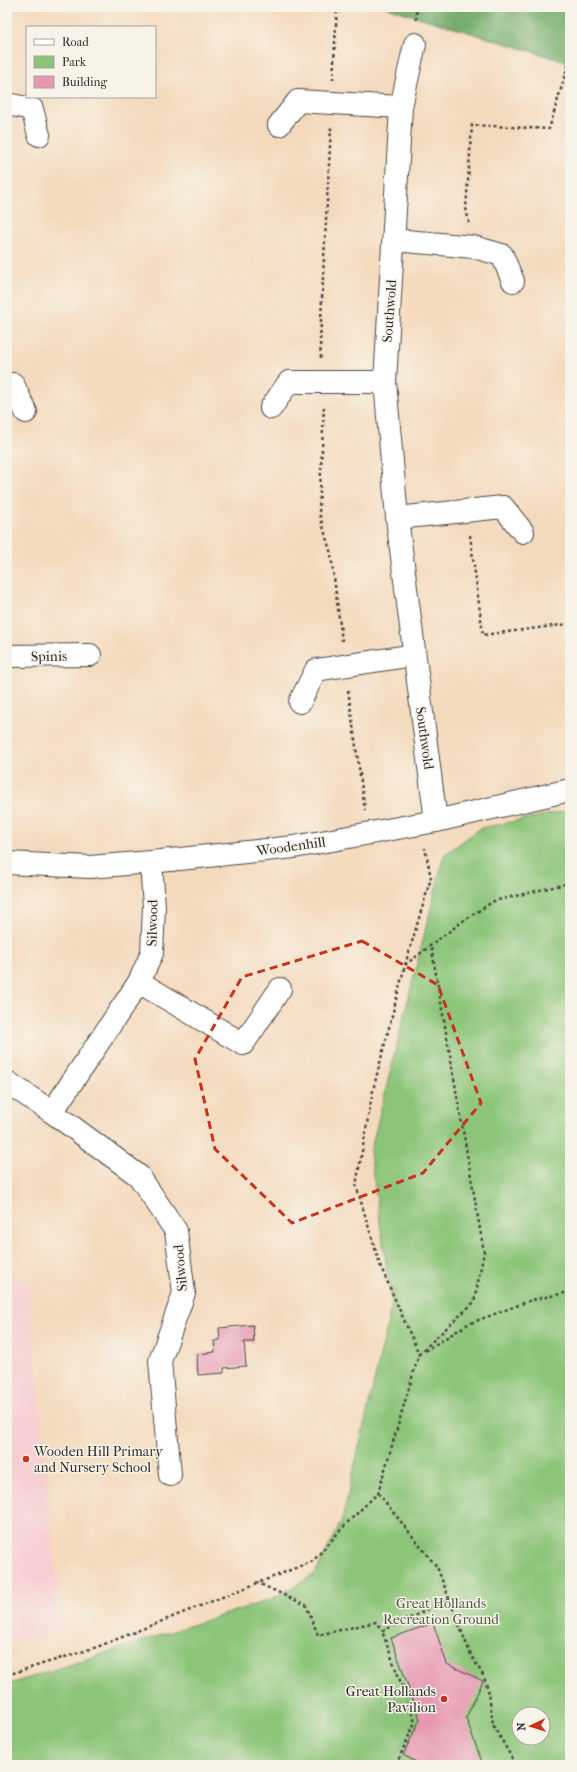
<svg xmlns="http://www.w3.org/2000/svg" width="577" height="1772" font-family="'IM FELL French Canon',serif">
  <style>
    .built { fill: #f7cfd2 }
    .green { fill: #8cc579; stroke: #5c7852; fill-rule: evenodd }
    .forest { fill: #71aa69; stroke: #4e6a4a }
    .building { fill: #e698b1 }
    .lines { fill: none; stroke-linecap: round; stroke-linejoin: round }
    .minor-casing { stroke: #494541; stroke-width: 24 }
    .path { stroke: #494541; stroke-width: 2.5; stroke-dasharray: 3 3; stroke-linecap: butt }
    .minor { stroke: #fff; stroke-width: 22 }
    .marked { fill: none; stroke: #c8321e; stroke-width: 3; stroke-dasharray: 8 5; stroke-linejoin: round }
    .poi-dot { fill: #c8321e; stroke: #f7f3e8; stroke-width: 1.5 }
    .labels { text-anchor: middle; stroke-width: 3; stroke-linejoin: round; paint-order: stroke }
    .street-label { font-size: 14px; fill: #2b2b2b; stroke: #f7f3e8 }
    .poi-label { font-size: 14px; fill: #2b2b2b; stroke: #f7f3e8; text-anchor: start }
    .park-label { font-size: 14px; fill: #485942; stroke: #f7f3e8 }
  </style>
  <rect width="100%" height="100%" fill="#f7f3e8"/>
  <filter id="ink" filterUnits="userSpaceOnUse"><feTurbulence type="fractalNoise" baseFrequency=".025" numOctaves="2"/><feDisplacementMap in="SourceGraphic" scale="8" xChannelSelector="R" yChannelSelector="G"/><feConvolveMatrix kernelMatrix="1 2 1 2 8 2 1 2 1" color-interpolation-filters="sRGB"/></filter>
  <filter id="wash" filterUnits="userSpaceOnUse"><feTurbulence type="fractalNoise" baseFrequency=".012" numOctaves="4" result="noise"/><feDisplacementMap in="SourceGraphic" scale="16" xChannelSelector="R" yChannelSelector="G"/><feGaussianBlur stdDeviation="0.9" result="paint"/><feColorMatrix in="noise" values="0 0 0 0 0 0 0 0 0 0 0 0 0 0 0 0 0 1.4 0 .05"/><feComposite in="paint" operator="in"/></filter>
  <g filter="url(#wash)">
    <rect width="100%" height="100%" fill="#f4dabd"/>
    <!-- built -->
    <polygon class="built" points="7,1273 29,1285 62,1632 7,1643"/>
    <!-- green -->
    <path class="green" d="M570,810V1765H7V1685L272,1599L315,1574L342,1520L392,1305L370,1153L444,855L481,828ZM519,1714H543V1738H519Z"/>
    <!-- forest -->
    <polygon class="forest" points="385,7 570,7 570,63"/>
    <g id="blocks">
      <!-- building -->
      <g class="building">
        <polygon points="253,1325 254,1342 244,1342 246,1366 224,1368 224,1373 198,1375 197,1354 215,1352 214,1341 220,1340 219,1328"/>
        <polygon points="433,1623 447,1664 483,1681 466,1718 483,1765 422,1765 403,1755 420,1719 391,1638"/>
      </g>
    </g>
  </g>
  <g filter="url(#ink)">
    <use href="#blocks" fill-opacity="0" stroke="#494541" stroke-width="1"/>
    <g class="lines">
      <defs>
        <g id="minor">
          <polyline points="415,44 401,107 385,382 397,518 436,821"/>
          <polyline points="7,104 32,109 39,135"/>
          <polyline points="279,125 298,101 401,107"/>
          <polyline points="394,240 474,247 502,255 513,281"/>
          <polyline points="7,384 13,384 26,412"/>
          <polyline points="271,408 289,382 385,382"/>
          <polyline points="397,518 503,507 523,532"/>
          <polyline points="7,656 90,655"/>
          <polyline points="300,702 316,670 414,655"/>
          <polyline points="7,863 90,867 151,862 294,847 436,821 570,790"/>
          <polyline points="139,982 243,1044 280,989"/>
          <polyline points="7,1082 52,1112 139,1176 176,1231 184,1293 160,1361 170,1475"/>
          <polyline points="52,1112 139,982 152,953 154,907 151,862"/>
        </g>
      </defs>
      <!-- minor casing -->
      <use href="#minor" class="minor-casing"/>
      <!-- path -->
      <g class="path">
        <polyline points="416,20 417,7"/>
        <polyline points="333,80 337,7"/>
        <polyline points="469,223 466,208 472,125 549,129 570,59"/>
        <polyline points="321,358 320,342 323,277 331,127"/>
        <polyline points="324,407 319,513 331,554 342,641"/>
        <polyline points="470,535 483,635 569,624"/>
        <polyline points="348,690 365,810"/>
        <polyline points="405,965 463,921 494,901 570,883"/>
        <polyline points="425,1351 468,1324 532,1300 570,1292"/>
        <polyline points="419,1354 474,1302 484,1252 431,945"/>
        <polyline points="378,1493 437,1567 470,1653 484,1677 489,1693 493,1725 516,1765"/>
        <polyline points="256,1582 306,1605 318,1635 376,1622 382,1631"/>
        <polyline points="7,1675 97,1647 313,1561 346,1524 378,1493 419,1354 380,1265 356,1185 373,1090 405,965 431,878 425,848"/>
        <polyline points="396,1765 415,1722 382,1631 450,1599"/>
      </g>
      <!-- minor -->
      <use href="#minor" class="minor"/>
    </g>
  </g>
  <!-- marked area -->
  <path class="marked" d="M362,941L438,985L481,1103L423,1173L292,1223L215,1149L195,1059L242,977Z"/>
  <!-- markers -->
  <g class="poi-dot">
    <circle cx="26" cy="1459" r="4"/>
    <circle cx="444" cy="1699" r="4"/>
  </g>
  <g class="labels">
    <!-- street labels -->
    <g class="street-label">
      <text transform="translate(389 311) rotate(-86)" y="5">Southwold</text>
      <text transform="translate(49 656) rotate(-1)" y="5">Spinis</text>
      <text transform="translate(425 738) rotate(82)" y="5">Southwold</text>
      <text transform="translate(291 846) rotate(-8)" y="5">Woodenhill</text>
      <text transform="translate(152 923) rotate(-89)" y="5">Silwood</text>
      <text transform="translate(180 1268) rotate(-95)" y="5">Silwood</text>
    </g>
    <!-- poi labels -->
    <g class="poi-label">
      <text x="34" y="1456">Wooden Hill Primary<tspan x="34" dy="16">and Nursery School</tspan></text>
      <text x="436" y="1696" text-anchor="end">Great Hollands<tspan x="436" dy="16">Pavilion</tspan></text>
    </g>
    <!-- park labels -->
    <g class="park-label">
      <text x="441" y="1608">Great Hollands<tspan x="441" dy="16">Recreation Ground</tspan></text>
    </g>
  </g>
  <!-- margin -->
  <rect width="577" height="1772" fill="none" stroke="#f7f3e8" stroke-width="24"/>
  <!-- legend -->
  <rect x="26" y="26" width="130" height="72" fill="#f7f3e8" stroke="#a5a39c"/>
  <rect x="34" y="39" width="20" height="6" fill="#ffffff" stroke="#a5a39c"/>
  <text x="62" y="46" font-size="12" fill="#2b2b2b">Road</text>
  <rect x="34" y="56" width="20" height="12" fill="#8cc579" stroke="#a5a39c"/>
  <text x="62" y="66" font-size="12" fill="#2b2b2b">Park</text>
  <rect x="34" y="76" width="20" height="12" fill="#e698b1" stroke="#a5a39c"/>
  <text x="62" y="86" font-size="12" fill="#2b2b2b">Building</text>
  <!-- north arrow -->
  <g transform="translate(531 1726) rotate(266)"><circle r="19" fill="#f7f3e8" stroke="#a5a39c"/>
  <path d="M0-3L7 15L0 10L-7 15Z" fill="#c8321e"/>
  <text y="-6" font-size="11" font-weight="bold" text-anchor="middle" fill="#2b2b2b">N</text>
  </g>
</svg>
